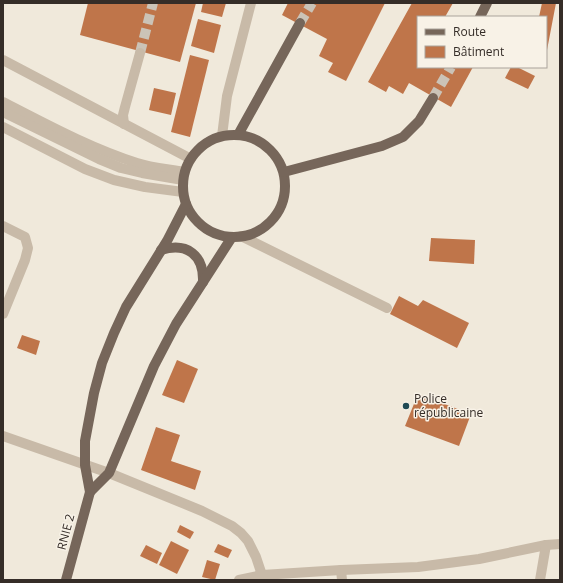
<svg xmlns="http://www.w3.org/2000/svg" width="563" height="583" font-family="'Open Sans',sans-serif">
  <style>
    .building { fill: #bf754a }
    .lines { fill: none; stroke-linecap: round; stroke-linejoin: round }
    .minor-tunnel { stroke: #cbc3b7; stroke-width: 10; stroke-dasharray: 10 5; stroke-linecap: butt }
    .major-tunnel { stroke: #cbc3b7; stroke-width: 10; stroke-dasharray: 10 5; stroke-linecap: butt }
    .minor { stroke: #c8baa8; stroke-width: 10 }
    .major { stroke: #76665a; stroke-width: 10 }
    .poi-dot { fill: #204a54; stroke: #f8f2e7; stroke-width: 1.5 }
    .labels { text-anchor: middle; stroke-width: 3; stroke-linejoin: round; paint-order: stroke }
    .poi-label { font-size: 12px; fill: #352d28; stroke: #f8f2e7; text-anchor: start }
    .street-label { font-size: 12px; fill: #352d28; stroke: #f8f2e7 }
  </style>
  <rect width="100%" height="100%" fill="#f0e9db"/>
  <!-- building -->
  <g class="building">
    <polygon points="88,3 196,3 180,62 80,35"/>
    <polygon points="203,3 226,3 222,17 201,12"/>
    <polygon points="288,3 385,3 346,81 328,72 333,63 319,56 327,39 282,15"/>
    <polygon points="412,3 453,3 445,17 418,17 418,67 473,67 451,107 409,83 403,94 389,86 386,92 368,82"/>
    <polygon points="542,3 556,3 547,50 546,17 539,17"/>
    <polygon points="198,19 221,25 214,53 191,46"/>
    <polygon points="190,55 209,60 190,137 171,132"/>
    <polygon points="511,67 517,67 535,76 528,89 505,78"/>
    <polygon points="154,88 176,93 171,115 149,110"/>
    <polygon points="431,238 475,240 474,264 429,261"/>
    <polygon points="399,296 418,306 423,300 469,323 457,348 390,314"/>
    <polygon points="22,335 40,341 36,355 17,348"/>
    <polygon points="177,360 198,369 184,403 162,395"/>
    <polygon points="418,394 471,414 459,446 405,426"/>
    <polygon points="156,427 180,435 171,461 201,471 195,490 141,470"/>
    <polygon points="180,525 194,532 190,539 177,532"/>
    <polygon points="171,541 189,550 177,574 159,565"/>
    <polygon points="218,544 232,550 228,558 214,552"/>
    <polygon points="146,545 162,553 157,564 140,556"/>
    <polygon points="207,560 220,564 215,580 202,577"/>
  </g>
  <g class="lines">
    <!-- minor-tunnel -->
    <polyline class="minor-tunnel" points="140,53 153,3"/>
    <!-- major-tunnel -->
    <g class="major-tunnel">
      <polyline points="300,23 312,3"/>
      <polyline points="433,98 451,67"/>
    </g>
    <!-- minor -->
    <g class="minor">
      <polyline points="3,60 191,159"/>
      <path d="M3,102C46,124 90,148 137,163C152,168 169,169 185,172"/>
      <polyline points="3,112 99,159 121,168 142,173 183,180"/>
      <polyline points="124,124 123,115 125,107 140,53"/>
      <polyline points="3,127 85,169 114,180 145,187 183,192"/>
      <polyline points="222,136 227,96 251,3"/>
      <polyline points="3,226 25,237 28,248 25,260 3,314"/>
      <polyline points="241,236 387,308"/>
      <polyline points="3,436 109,473 202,511 232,526 241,533 248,541 256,557 262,575"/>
      <polyline points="341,570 342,580"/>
      <polyline points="239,580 262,575 341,570 418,567 479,559 546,545 560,544"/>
      <polyline points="540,580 546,545"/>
    </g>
    <!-- major -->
    <g class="major">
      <polyline points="480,17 487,3"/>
      <polyline points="238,135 300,23"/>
      <circle cx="234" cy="186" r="51"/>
      <polyline points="284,172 382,146 403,137 419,121 433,98"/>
      <path d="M161,250C187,242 204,255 203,282"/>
      <polyline points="90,492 109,473 154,366 176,324 232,237"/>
      <polyline points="66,580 90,492 85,465 85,441 94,393 102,363 114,333 126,307 167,241 186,204"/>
    </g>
  </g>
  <!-- markers -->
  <circle class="poi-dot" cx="406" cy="406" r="4"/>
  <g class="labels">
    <!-- poi labels -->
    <g class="poi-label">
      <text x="414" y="403">Police<tspan x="414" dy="14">républicaine</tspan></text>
    </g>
    <!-- street labels -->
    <g class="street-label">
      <text transform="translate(66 532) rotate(-75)" y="4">RNIE 2</text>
    </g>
  </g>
  <!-- border -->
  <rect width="563" height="583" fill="none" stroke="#352d28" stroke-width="8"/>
  <!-- legend -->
  <rect x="417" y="16" width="130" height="52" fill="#f8f2e7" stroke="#aaa39b"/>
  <rect x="425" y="29" width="20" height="6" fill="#76665a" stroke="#aaa39b"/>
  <text x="453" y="36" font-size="12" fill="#352d28">Route</text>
  <rect x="425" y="46" width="20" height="12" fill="#bf754a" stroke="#aaa39b"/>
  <text x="453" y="56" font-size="12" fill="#352d28">Bâtiment</text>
</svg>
